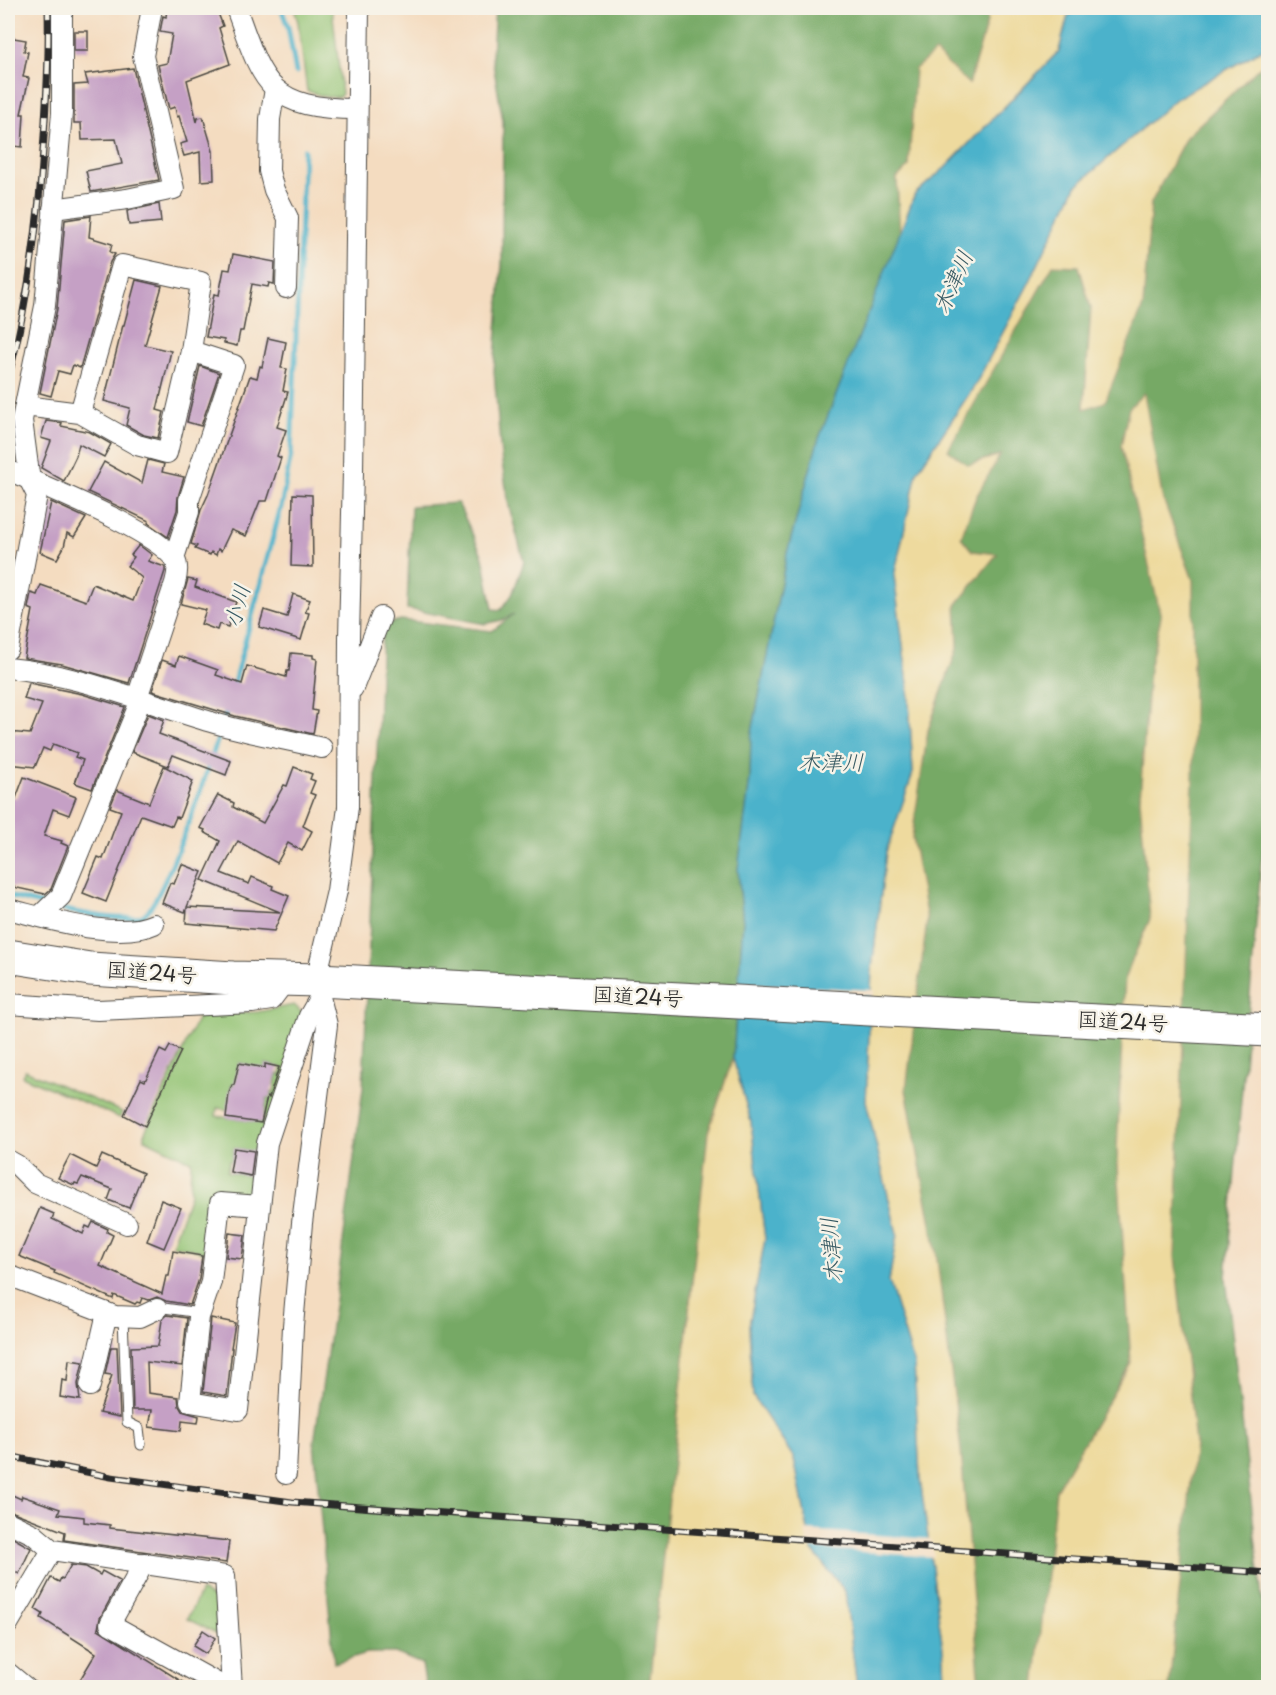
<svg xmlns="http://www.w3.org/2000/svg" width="1276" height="1695" font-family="'Playpen Sans','Klee One',sans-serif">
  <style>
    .green { fill: #93c373; stroke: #5f774f; stroke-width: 1.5; fill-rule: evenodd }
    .forest { fill: #76a965; stroke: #506a48; stroke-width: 1.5 }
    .sand { fill: #eeda9e; stroke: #8c8264; stroke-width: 1.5 }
    .water { fill: #4cb2cb; stroke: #3c6e7b; stroke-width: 1.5 }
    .pier { fill: #f4dcc0 }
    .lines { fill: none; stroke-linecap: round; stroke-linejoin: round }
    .stream { stroke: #4cb2cb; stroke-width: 5 }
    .building { fill: #c5a0c5 }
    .lane-casing { stroke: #494641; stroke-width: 11 }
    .street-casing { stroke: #494641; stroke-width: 22 }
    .highway-casing { stroke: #494641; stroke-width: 35 }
    .lane { stroke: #fff; stroke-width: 9 }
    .street { stroke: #fff; stroke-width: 20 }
    .highway { stroke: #fff; stroke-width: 33 }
    .rail-casing { stroke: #2b2b2b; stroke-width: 7 }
    .rail { stroke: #f7f3e8; stroke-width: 4.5; stroke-dasharray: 14; stroke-linecap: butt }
    .labels { text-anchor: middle; stroke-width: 5; stroke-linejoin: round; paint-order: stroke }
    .street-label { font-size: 21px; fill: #2b2b2b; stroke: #f7f3e8 }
    .water-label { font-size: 22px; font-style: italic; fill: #375a63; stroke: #f7f3e8 }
  </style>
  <rect width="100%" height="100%" fill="#f7f3e8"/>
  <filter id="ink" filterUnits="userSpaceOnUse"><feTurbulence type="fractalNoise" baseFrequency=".0167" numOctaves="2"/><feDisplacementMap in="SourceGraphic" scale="12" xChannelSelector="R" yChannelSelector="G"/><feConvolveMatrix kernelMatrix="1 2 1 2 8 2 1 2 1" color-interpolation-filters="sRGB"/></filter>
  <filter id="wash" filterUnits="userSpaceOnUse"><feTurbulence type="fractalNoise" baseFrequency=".008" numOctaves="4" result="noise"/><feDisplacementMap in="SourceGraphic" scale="24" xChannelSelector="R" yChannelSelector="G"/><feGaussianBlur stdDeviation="1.35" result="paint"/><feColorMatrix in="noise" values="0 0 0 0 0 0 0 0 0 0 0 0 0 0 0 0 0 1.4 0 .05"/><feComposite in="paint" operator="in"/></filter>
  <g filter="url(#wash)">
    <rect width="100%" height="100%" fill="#f4dcc0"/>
    <!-- green -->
    <g class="green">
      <polygon points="294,8 332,8 342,94 339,97 326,97 307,91 298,22"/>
      <path d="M294,1005L303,1013L252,1199L216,1197L209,1253L172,1245L190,1195L191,1161L145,1139V1132L199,1015L257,1012ZM239,1063L250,1065V1068L264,1072L266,1064L282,1068L281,1075L277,1074L274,1092H272L270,1098L231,1089L232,1085L242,1087L238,1068ZM267,1099L263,1123L216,1116L217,1108L234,1111ZM234,1148L255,1152L251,1176L227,1172L229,1161H232Z"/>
      <polygon points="25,1070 122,1112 120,1118 22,1076"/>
      <polygon points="201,1591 218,1600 220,1635 187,1619"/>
    </g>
    <!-- forest -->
    <g class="forest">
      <polygon points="495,8 987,8 987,22 969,84 912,127 909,166 897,178 900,234 818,441 787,553 751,738 750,779 738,869 743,922 733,1058 708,1133 649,1687 426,1687 422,1664 395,1653 367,1653 334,1663 314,1443 340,1265 363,1088 382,633 390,623 401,620 492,631 514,614 502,620 485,624 407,609 411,506 458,503 483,557 493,609 501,610 512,595 524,562 509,506 501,456 494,371 502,264 503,121 492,57"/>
      <polygon points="1268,59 1268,822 1261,864 1226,1278 1268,1652 1268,1687 1169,1687 1195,1444 1175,1256 1193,580 1162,496 1143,394 1139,524 1162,617 1149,669 1140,799 1150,919 1125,977 1117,1150 1131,1363 1056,1490 1035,1687 980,1687 961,1451 936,1251 906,1090 927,920 912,837 928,730 958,646 956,605 997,554 972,551 961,537 976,497 999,455 968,465 947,450 1053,265 1079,266 1091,308 1084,409 1143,306 1151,203 1186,137"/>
    </g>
    <!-- sand -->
    <g class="sand">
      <polygon points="987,8 1079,8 1068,16 1059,51 946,167 915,194 900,234 897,178 909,166 915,69 935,52 969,84 987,22"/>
      <polygon points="1268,46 1268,59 1186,137 1151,203 1143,306 1105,402 1084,409 1091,308 1079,266 1053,265 948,450 968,465 1000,455 976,497 961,537 972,551 997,554 956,605 958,646 928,730 912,837 927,920 906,1090 936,1251 961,1451 980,1687 945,1687 944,1658 920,1478 914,1364 889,1281 897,1234 866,1101 872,968 886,852 913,772 908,684 894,576 917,472 975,385 1029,283 1076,186 1177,98"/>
      <polygon points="1144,393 1162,496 1193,580 1193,780 1175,1256 1195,1444 1169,1687 1035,1688 1056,1490 1131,1363 1117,1150 1125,977 1150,919 1140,799 1149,669 1161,617 1121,446 1129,408"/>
      <polygon points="733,1058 751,1122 765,1239 749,1326 753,1396 794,1458 812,1550 845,1591 857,1687 649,1688 708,1133"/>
    </g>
    <!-- water -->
    <polygon class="water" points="1079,8 1268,8 1268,46 1177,98 1076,186 1029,283 975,385 917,472 894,576 908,684 913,773 886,852 872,968 866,1101 897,1234 889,1281 914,1364 920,1478 944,1658 945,1687 857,1687 845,1591 812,1550 794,1458 753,1396 749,1326 765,1239 751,1122 733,1058 743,922 738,869 750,779 751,738 787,553 818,441 915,194 946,167 1059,51 1068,16"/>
    <!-- pier -->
    <g class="pier">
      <polygon points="736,983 874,990 874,996 735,989"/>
      <polygon points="805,1530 931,1539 934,1557 808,1548"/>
    </g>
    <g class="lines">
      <!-- stream -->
      <g class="stream">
        <polyline points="281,8 288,27 296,72"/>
        <polyline points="233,687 282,503 291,454 304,150"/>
        <polyline points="8,896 44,905"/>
        <path d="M56,908C73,912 127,923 142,916C164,906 219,739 227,708"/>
      </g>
    </g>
    <g id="blocks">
      <!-- building -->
      <g class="building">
        <polygon points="167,8 216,8 223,26 219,28 230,64 187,80 197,122 198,118 203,117 213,151 214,180 201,181 200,152 184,156 180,144 187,142 179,116 177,117 175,107 169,109 158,65 167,63 172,34 160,32 163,16 166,17"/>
        <rect x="74" y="31" width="14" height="20"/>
        <polygon points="8,37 26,40 24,51 28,52 23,77 29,78 21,114 24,114 22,147 14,146 13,151 8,150"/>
        <polygon points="133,68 159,180 91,192 86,171 122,164 116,139 82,140 81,123 74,123 74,85 88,84 85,74"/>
        <polygon points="159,204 161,222 129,225 127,211"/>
        <polygon points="91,216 89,237 112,244 110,252 115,254 110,262 80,368 73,365 70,374 58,371 51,396 40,393 57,309 65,220"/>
        <polygon points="233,254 275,262 274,284 269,283 268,287 252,284 243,331 240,331 237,346 224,343 224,340 206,337 214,294 219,295 224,269 230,270"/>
        <polygon points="136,280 162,286 145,345 171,351 157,410 164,412 158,438 144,435 126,425 130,408 104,401 123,325 124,325"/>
        <polygon points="268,338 286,342 281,368 287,369 283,391 288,392 277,427 286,430 277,456 281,458 267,501 260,501 246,536 231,530 221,551 218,549 216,555 211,552 210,555 195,549 197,546 191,544 201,510 208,495 250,376 257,378 260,366 262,367"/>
        <polygon points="200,366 219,373 201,426 187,422"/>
        <polygon points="46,421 62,423 61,426 90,432 111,444 104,457 79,444 76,456 64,481 41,468 51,441 41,438"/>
        <polygon points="148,460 164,464 162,472 184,477 178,497 177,510 168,537 148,523 149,521 88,492 104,462 142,483"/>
        <polygon points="293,494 312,495 313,567 291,566"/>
        <polygon points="51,502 86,518 74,537 67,533 64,547 57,559 40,552"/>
        <polygon points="139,545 152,555 148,561 165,567 165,571 129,683 62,664 24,658 33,610 28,608 31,593 37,595 41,585 86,601 93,584 133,601 142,578 127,566 134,557 131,555"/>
        <polygon points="188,579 197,581 195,587 236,602 228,627 219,624 217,630 201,624 206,610 181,604"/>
        <polygon points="293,594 310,600 305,612 309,613 301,640 259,627 264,610 287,617"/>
        <polygon points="291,653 313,655 313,658 317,659 312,710 317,711 313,734 235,716 152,691 162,660 176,665 179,656 218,670 216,675 242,684 247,666 286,677 287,671 289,671"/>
        <polygon points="29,683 82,694 125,707 92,789 75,783 83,760 75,757 77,753 53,744 50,751 43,748 35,767 8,764 8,732 30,734 42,704 24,699"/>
        <polygon points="148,714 164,720 159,734 231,761 226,775 173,755 168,766 132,752"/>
        <polygon points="164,766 193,781 179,818 176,817 172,826 141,815 106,902 83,893 98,857 103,859 121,811 110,807 117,790 149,803"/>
        <polygon points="294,767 312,774 310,779 315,781 310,793 315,795 303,826 312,831 302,851 288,843 277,863 238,841 221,873 249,884 252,877 273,886 272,889 289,896 274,931 186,923 187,908 185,912 162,903 170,883 174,884 182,864 202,872 187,907 280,912 202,880 220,841 204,832 205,830 200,828 218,795 234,803 233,807 263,823 284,785 287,786"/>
        <polygon points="24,777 76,797 69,815 53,809 44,836 62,841 61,843 68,846 51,889 45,894 8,886 8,821 11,810 8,809 8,795 16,798"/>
        <polygon points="170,1046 181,1051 145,1126 124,1115 141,1079 145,1081 160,1050 166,1053"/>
        <polygon points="239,1063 265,1068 265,1064 279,1067 269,1098 267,1097 261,1123 226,1118 229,1093 232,1085 234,1085"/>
        <polygon points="234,1148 254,1151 251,1176 230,1172"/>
        <polygon points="70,1155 96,1168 102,1155 143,1173 129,1208 108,1200 112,1189 82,1177 78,1184 75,1183 74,1185 58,1178"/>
        <polygon points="161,1200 181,1208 164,1248 147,1241"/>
        <polygon points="40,1208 54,1214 52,1219 83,1234 86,1226 90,1228 93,1222 108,1229 107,1232 113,1235 100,1266 162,1294 166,1276 169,1276 173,1251 202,1256 199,1279 190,1305 166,1301 157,1297 149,1300 142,1298 140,1303 137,1302 135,1304 114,1295 113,1299 54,1273 55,1271 19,1256"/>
        <polygon points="229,1233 245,1235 242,1259 226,1257"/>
        <polygon points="167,1315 187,1318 182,1366 147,1362 148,1393 178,1397 179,1406 182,1411 199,1416 198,1423 182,1421 181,1431 149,1427 152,1410 133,1410 131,1347 158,1346 162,1320"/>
        <polygon points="211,1318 235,1323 231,1348 232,1348 227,1396 203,1392"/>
        <polygon points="111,1347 117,1347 120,1417 99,1413 112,1375 105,1374"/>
        <polygon points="69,1360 83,1362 78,1384 80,1400 60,1397 62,1380 67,1381"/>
        <polygon points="8,1493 21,1499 22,1496 60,1509 58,1514 84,1517 84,1522 110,1525 110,1528 229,1541 226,1563 64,1540 65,1532 8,1510"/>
        <polygon points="8,1535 31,1548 19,1574 8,1568"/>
        <polygon points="71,1565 86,1567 100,1575 102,1571 120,1581 100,1618 98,1629 192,1688 75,1688 96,1653 41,1618 43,1614 35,1609 51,1578 59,1582 61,1578 63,1579"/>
        <polygon points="203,1630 215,1638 206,1654 193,1646"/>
      </g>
    </g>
  </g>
  <g filter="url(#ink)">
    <use href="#blocks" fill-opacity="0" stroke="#494641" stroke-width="1.5"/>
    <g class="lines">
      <defs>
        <g id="lane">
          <polyline points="157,1309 164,1308 200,1313"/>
          <polyline points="123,1317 127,1422 139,1428 141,1445"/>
        </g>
        <g id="street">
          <path d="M236,8C263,83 268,109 357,109"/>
          <polyline points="275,89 270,119 269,171 274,190 288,218 286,288"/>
          <polyline points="53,209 127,199 174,189 143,56 152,8"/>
          <polyline points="25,406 80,413 122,265 201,282 191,351 167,453 137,445 80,413"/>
          <path d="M8,470C43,486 157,531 175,560C179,567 177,576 175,583L139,692L138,707L61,896L40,916"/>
          <polyline points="174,558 189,512 189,500 234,365 191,351"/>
          <polyline points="8,649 37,495 30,481 22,420 45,306 62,113 62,8"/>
          <path d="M8,668C77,674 144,702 211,722C247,733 285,739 322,748"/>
          <polyline points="353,688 381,617"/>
          <path d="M8,909C46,918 117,941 154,924"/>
          <polyline points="8,1004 98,1010 252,1003 271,1000 286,980"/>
          <polyline points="8,1160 17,1165 35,1183 127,1224"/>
          <polyline points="260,1206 220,1203 211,1282 199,1317 190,1402 238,1410 267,1143 309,1016 320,997"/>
          <polyline points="8,1275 115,1316 140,1317 157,1309"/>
          <polyline points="90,1386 107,1313"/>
          <polyline points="286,1474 293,1326 302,1223 327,1025 320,997 320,962 337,891 348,807 349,637 353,472 359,8"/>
          <polyline points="8,1522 33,1534 52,1550 225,1576 232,1688"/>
          <polyline points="144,1563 110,1624 226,1688"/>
          <polyline points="8,1624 52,1550"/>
          <polyline points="8,1673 26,1688"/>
        </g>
        <polyline id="highway" points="8,956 90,969 233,978 319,980 1268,1030"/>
      </defs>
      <!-- lane casing -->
      <use href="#lane" class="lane-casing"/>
      <!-- street casing -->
      <use href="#street" class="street-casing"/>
      <!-- highway casing -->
      <use href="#highway" class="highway-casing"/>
      <!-- lane -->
      <use href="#lane" class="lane"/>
      <!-- street -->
      <use href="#street" class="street"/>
      <!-- highway -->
      <use href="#highway" class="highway"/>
      <defs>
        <g id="rail">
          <path d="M8,379C29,300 39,218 44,136C47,93 49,50 48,8"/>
          <polyline points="8,1456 111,1477 292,1502 1268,1573"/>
        </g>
      </defs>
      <!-- rail casing -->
      <use href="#rail" class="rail-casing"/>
      <!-- rail -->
      <use href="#rail" class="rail"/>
    </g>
  </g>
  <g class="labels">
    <!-- street labels -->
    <g class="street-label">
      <text transform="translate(152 973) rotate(4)" y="7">国道24号</text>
      <text transform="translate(638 997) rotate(3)" y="7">国道24号</text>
      <text transform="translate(1123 1022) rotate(3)" y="7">国道24号</text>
    </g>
    <!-- water labels -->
    <g class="water-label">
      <text transform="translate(953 282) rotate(-66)" y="8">木津川</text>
      <text transform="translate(237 606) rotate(-75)" y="8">小川</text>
      <text x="831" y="770">木津川</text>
      <text transform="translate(831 1250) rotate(-95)" y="8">木津川</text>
    </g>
  </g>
  <!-- margin -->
  <rect width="1276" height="1695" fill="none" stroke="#f7f3e8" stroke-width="30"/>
</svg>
